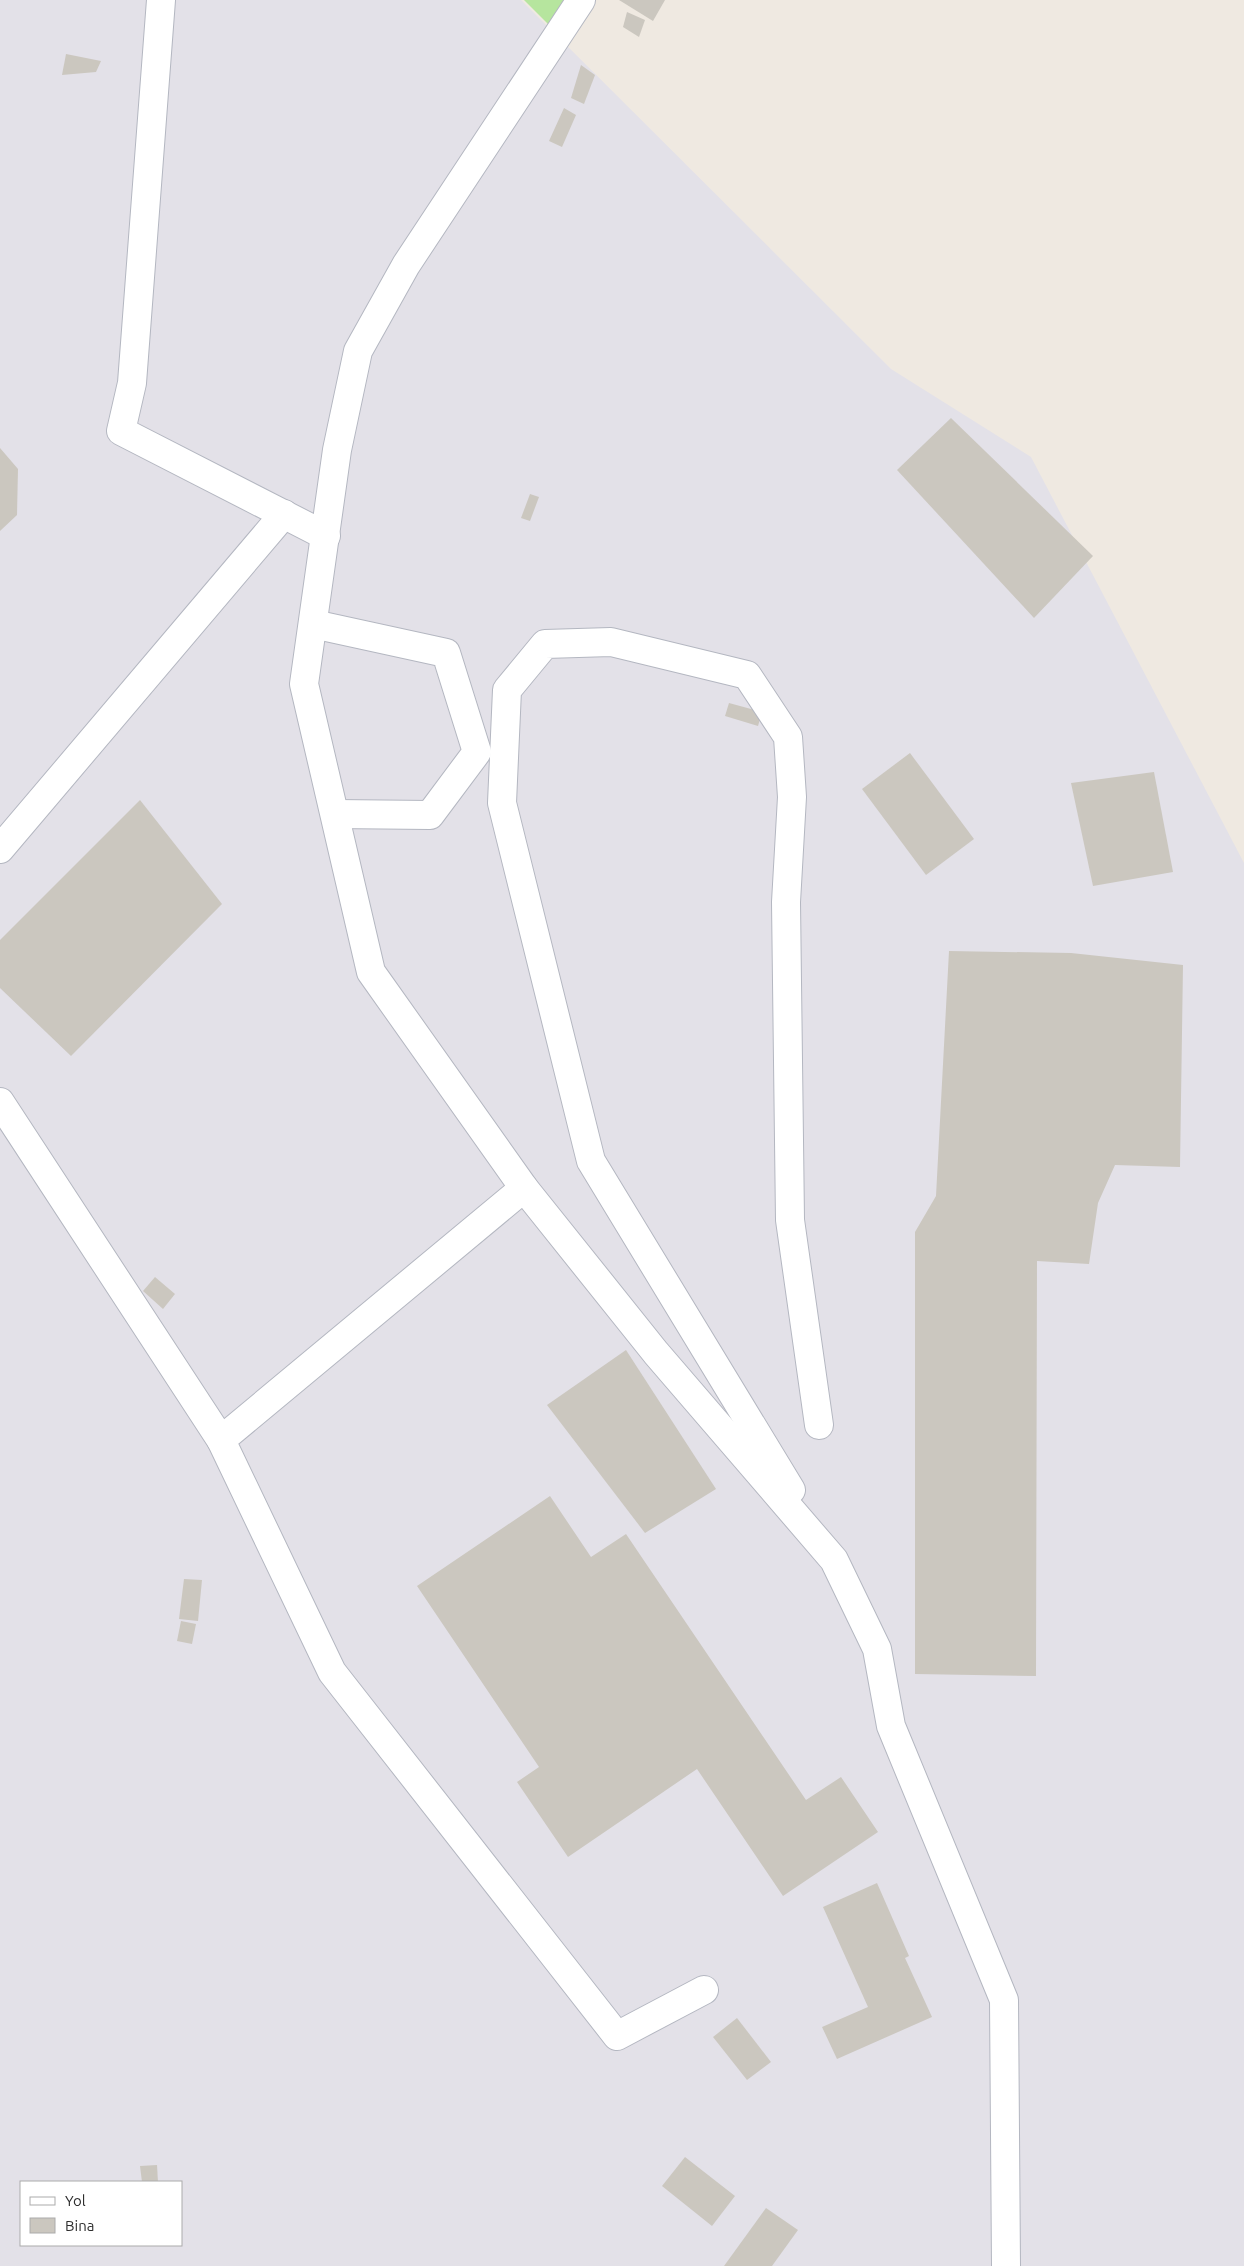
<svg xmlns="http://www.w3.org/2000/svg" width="1244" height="2266" font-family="Ubuntu,sans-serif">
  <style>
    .industrial { fill: #e3e1e8; fill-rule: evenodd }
    .green { fill: #b6e59e }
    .building { fill: #cbc7bf }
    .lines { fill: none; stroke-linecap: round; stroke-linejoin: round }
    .street-casing { stroke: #b4b7c1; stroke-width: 30 }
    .street { stroke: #fff; stroke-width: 28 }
  </style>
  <rect width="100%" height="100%" fill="#efe9e1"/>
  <!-- industrial -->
  <path class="industrial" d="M0,0H521L891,369L1031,457L1244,863V2266H0ZM21,2182H181V2245H21Z"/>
  <!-- green -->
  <polygon class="green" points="524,0 583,0 558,34"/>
  <!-- building -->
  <g class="building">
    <polygon points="619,0 665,0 653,21"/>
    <polygon points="627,12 645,20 639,37 623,27"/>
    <polygon points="66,54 101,61 96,72 62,75"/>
    <polygon points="581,65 595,75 584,104 571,98"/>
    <polygon points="564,108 576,115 562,147 549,141"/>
    <polygon points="951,418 1093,556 1034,618 897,470"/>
    <polygon points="0,448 18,469 17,515 0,531"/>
    <polygon points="530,494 539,497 530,521 521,518"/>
    <polygon points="729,703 762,712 758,726 725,716"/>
    <polygon points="910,753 974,839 926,875 862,789"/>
    <polygon points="1154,772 1173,872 1093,886 1071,783"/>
    <polygon points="140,800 222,904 71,1056 0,988 0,940"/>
    <polygon points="949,951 1071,953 1183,965 1180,1167 1115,1165 1098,1203 1089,1264 1037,1261 1036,1676 915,1674 915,1232 936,1196"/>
    <polygon points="155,1277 175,1294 163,1309 143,1291"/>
    <polygon points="626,1350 716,1489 645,1533 547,1405"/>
    <polygon points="550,1496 591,1557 626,1534 806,1800 841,1777 878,1832 783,1896 697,1769 568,1857 517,1782 539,1767 417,1586"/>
    <polygon points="184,1579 202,1580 198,1621 179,1619"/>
    <polygon points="181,1621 196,1624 192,1644 177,1641"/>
    <polygon points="877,1883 909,1956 905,1958 932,2017 837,2059 822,2027 868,2007 823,1907"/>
    <polygon points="737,2018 771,2062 747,2080 713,2037"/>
    <polygon points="685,2157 735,2196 712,2226 662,2186"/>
    <polygon points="157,2165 158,2182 142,2182 140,2166"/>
    <polygon points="766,2208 798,2230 772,2266 724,2266"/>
  </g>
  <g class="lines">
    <defs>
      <g id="street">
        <polyline points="161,0 132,383 121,431 326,536"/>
        <polyline points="581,0 406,265 358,351 337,450 304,684 371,972 524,1188 656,1353 834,1560 877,1649 891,1726 1004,2000 1006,2266"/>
        <polyline points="313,624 446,653 477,752 430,815 335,814"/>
        <polyline points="0,849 284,514"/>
        <polyline points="0,1102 221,1440"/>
        <polyline points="524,1188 221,1440 332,1672 617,2036 704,1990"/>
        <polyline points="791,1490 591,1161 502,803 507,690 545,644 611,642 747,675 788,737 792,797 786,902 790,1220 819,1425"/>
      </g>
    </defs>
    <!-- street casing -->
    <use href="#street" class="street-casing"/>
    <!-- street -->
    <use href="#street" class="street"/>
  </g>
  <!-- legend -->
  <rect x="20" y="2181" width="162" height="65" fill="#ffffff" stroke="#ababab"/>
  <rect x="30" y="2197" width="25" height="8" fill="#ffffff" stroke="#ababab"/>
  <text x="65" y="2206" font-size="15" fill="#2e2e2e">Yol</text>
  <rect x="30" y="2218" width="25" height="15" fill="#cbc7bf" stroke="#ababab"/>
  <text x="65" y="2231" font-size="15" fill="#2e2e2e">Bina</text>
</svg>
